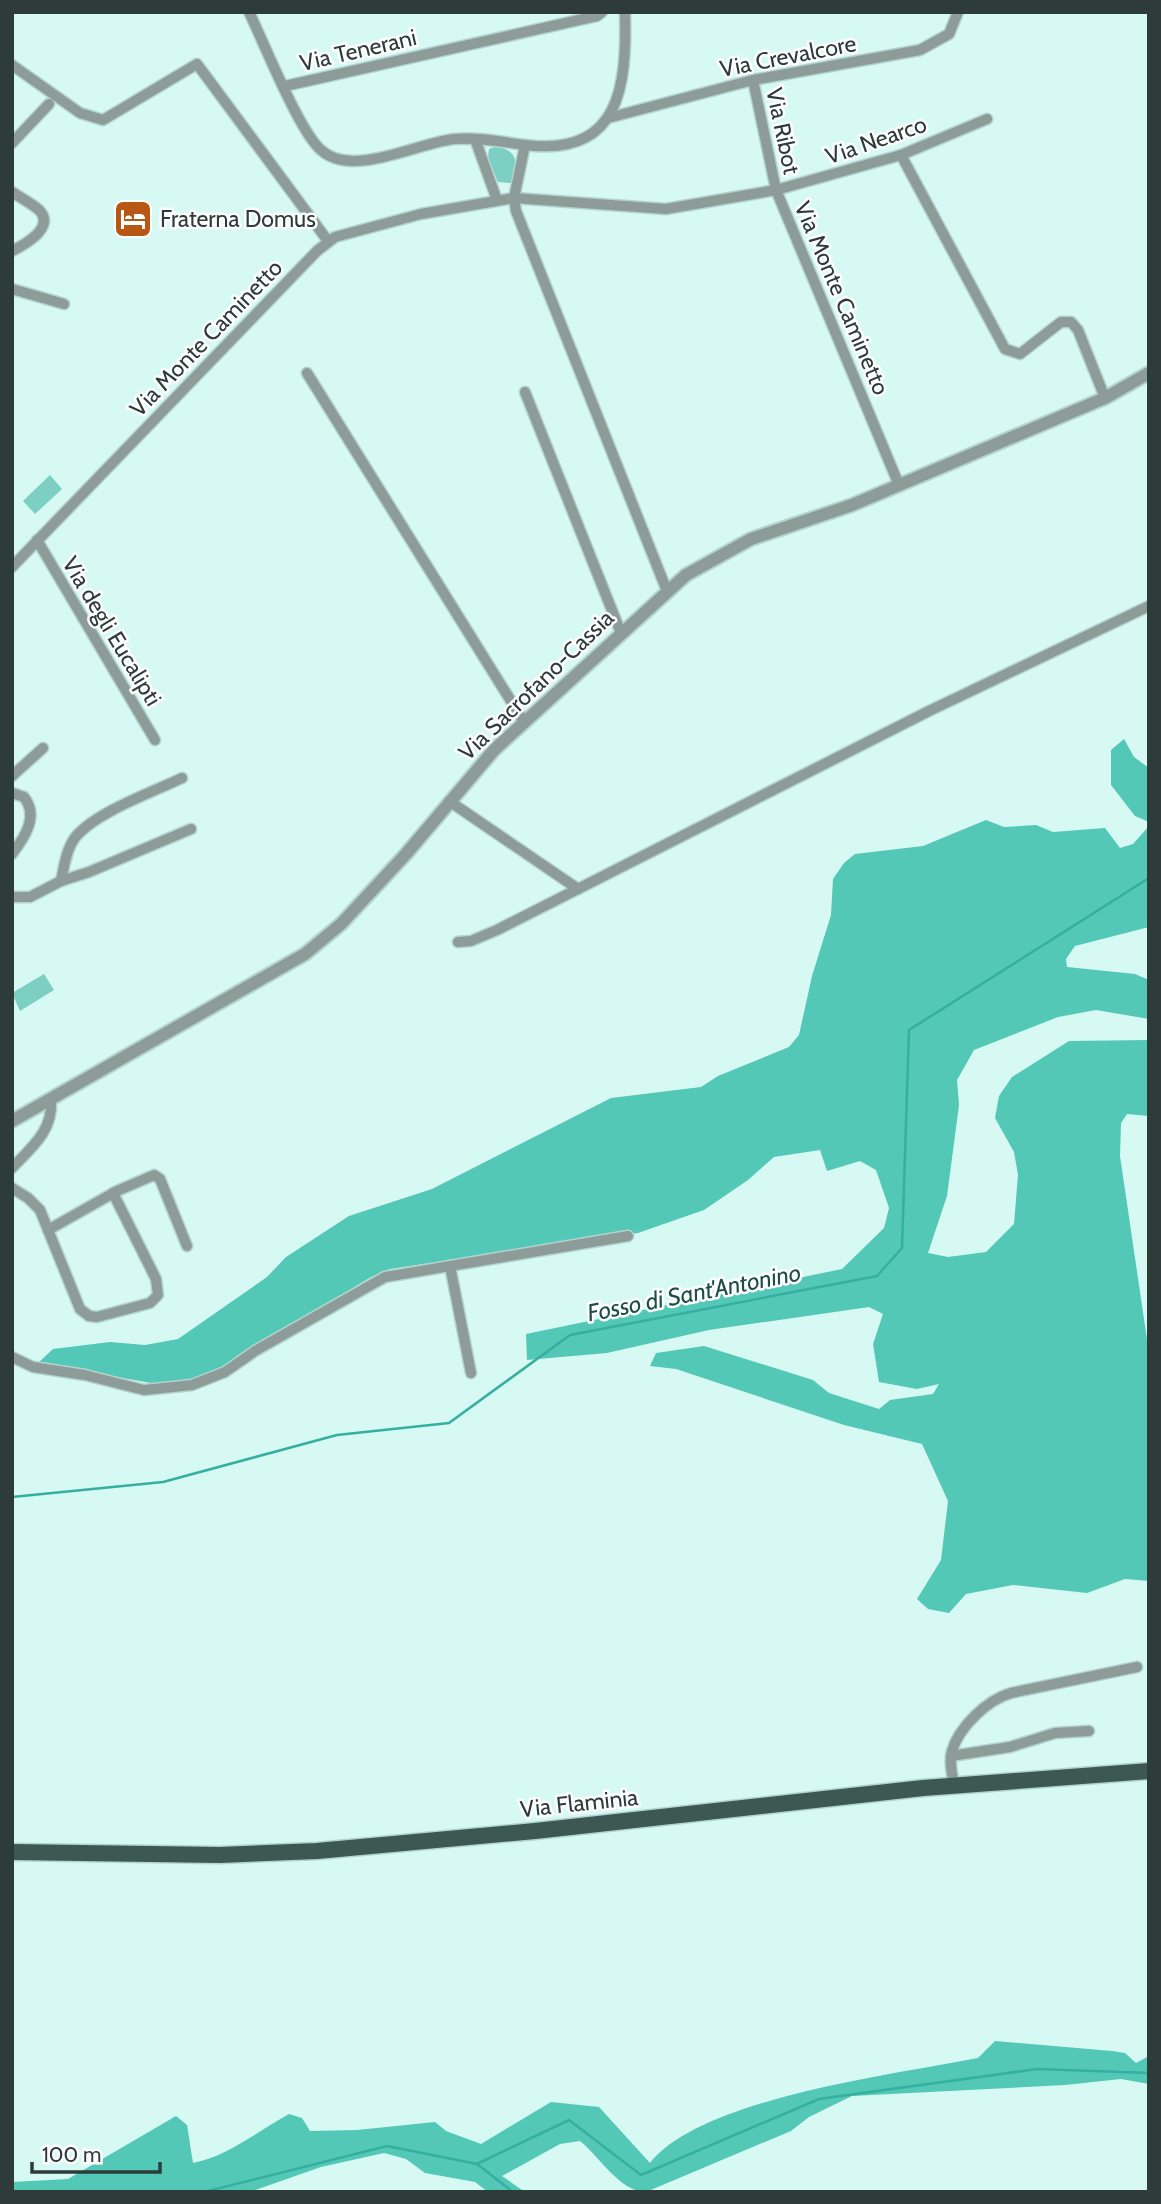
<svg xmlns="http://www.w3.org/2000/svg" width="1161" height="2204" font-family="Cabin,sans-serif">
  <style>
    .green { fill: #7ccfc2 }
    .forest { fill: #53c8b7 }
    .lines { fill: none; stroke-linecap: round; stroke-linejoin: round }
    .stream { stroke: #35af9f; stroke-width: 2.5 }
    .minor-casing { stroke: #b4d3ce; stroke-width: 13 }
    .tertiary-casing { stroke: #b4d3ce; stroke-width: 16 }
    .primary-casing { stroke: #b4d3ce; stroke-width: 19 }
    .minor { stroke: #8d9c99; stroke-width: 10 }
    .tertiary { stroke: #8d9c99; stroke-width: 12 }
    .primary { stroke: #3d5752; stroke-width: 16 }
    .labels { text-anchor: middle; stroke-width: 5; stroke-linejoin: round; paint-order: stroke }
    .street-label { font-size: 23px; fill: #2d3b39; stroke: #fefefe }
    .poi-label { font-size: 23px; fill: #2d3b39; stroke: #fefefe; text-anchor: start }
    .water-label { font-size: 24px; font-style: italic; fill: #1d4f48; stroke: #fefefe }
  </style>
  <rect width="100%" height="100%" fill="#d6f9f3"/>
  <!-- green -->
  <g class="green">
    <path d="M494,147C518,148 519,164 511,183L498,182L488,158L489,149Z"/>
    <polygon points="50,475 62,489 35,514 23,501"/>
    <polygon points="44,974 54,990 20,1011 12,993"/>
  </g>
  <!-- forest -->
  <g class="forest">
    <polygon points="1124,739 1134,757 1149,768 1149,822 1135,816 1111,785 1111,750"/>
    <polygon points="986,820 1004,827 1036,825 1053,832 1105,828 1120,848 1133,844 1149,826 1149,927 1075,946 1066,959 1067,967 1135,974 1149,980 1149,1019 1096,1010 1058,1017 974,1050 957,1080 959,1105 947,1196 928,1253 948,1257 986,1252 1014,1224 1018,1175 1014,1152 995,1118 999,1096 1012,1077 1069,1041 1149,1040 1149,1116 1127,1114 1121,1123 1120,1156 1149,1353 1149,1581 1125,1579 1087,1593 1013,1585 966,1594 949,1613 928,1609 917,1599 941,1560 948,1501 922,1444 844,1425 676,1369 650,1366 656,1353 704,1346 813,1380 829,1393 879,1409 890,1400 933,1394 939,1384 917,1389 879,1382 873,1344 883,1314 869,1307 709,1330 607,1353 527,1360 526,1334 842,1269 884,1228 889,1208 876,1170 860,1161 827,1171 820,1150 774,1157 748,1180 704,1210 638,1233 390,1269 371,1277 208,1377 168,1386 38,1363 53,1349 110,1342 145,1345 178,1339 267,1277 286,1257 349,1216 432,1189 611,1098 701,1087 718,1076 789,1047 799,1035 812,976 831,915 833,879 844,863 855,854 923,846"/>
    <path d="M995,2041L1112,2051L1125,2053L1136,2063L1149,2056V2084L1121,2079L1065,2085L852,2096L809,2117L791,2131L646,2192C620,2192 599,2156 580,2141L560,2144L502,2176L525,2192H488L475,2182L425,2173L406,2159L384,2153L321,2167L250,2192H12V2182L68,2179L176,2116L187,2125L193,2163C227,2157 258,2131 289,2114L302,2118L310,2131L357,2130L435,2122L446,2131L481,2144L551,2102L599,2107L650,2163C701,2098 897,2074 978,2058Z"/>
  </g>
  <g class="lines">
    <!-- stream -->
    <g class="stream">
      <polyline points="12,1497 163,1482 337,1435 449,1423 570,1335 877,1276 902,1248 909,1030 1149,878"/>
      <polyline points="477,2164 569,2120 641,2175 819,2099 1037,2069 1149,2073"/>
      <polyline points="204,2192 387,2146 477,2164 513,2192"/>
    </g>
    <defs>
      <g id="minor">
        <path d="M249,12C264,43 299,131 321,150C353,179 418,142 455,139C478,137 502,142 525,145L514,198L516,211L667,591"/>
        <polyline points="12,65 80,113 103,120 197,64 328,241"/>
        <polyline points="753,80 776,190 901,155 987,119"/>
        <polyline points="285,86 597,16 602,12"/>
        <polyline points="608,118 753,80 920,50 949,34 958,12"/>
        <polyline points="475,139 497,200"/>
        <polyline points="12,143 49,104"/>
        <path d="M525,145C620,157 627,87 625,12"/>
        <polyline points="901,155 1005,349 1020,354 1061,322 1071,322 1078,330 1105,398"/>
        <path d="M12,192C21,198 33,204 40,211C55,228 24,245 12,251"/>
        <polyline points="12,289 64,304"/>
        <polyline points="307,373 524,722"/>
        <polyline points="525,392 621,633"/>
        <polyline points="37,540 155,740"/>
        <polyline points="12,567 317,251 335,237 421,214 514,198 666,209 776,190 899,485"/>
        <polyline points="12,776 43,748"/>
        <path d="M12,793L24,797C39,816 25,837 12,854"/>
        <polyline points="449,801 578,889"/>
        <path d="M61,881C64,867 66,851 74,839C93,813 153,792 182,778"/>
        <polyline points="12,897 30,897 61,881 89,872 191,829"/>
        <polyline points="458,942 471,941 497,930 929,711 1149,606"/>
        <path d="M12,1168C31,1148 53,1131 51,1101"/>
        <polyline points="12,1188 28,1198 40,1210 80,1309 89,1316 97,1317 150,1303 158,1295 156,1279 113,1193"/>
        <polyline points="48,1230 117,1191 154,1175 160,1179 187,1246"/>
        <polyline points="450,1266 471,1373"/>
        <polyline points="12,1357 33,1367 85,1375 144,1390 192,1385 225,1372 255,1351 385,1277 628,1236"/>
        <polyline points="951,1756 1010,1747 1055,1733 1089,1731"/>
        <path d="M954,1785C952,1774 949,1762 952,1751C959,1727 987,1700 1011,1693L1137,1667"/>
      </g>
      <polyline id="tertiary" points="12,1121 305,954 341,924 406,854 494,750 686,575 751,539 852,505 1105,398 1149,373"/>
      <polyline id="primary" points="12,1852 220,1855 317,1851 535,1831 923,1788 1149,1771"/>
    </defs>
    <!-- minor casing -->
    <use href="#minor" class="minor-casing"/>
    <!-- tertiary casing -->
    <use href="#tertiary" class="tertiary-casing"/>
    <!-- primary casing -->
    <use href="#primary" class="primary-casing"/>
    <!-- minor -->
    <use href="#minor" class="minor"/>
    <!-- tertiary -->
    <use href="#tertiary" class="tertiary"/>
    <!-- primary -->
    <use href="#primary" class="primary"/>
  </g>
  <!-- icons -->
  <defs>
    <symbol id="hotel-square" viewBox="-11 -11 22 22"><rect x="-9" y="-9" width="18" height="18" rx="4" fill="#b85714" stroke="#fefefe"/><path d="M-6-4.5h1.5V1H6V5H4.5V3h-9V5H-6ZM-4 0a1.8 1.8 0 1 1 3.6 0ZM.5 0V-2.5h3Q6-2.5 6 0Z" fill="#fff"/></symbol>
  </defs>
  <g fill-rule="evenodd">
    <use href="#hotel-square" x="111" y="197" width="44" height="44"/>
  </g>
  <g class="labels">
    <!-- street labels -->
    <g class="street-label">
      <text transform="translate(358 50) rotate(-13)" y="8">Via Tenerani</text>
      <text transform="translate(788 56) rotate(-11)" y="8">Via Crevalcore</text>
      <text transform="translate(783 131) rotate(78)" y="8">Via Ribot</text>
      <text transform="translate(876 140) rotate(-19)" y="8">Via Nearco</text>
      <text transform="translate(842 298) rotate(67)" y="8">Via Monte Caminetto</text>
      <text transform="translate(206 338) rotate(-46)" y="8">Via Monte Caminetto</text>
      <text transform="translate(112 631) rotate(59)" y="8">Via degli Eucalipti</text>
      <text transform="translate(536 685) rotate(-44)" y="8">Via Sacrofano-Cassia</text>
      <text transform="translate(579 1803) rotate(-6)" y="8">Via Flaminia</text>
    </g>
    <!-- poi labels -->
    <g class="poi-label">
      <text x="160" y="227">Fraterna Domus</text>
    </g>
    <!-- water labels -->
    <g class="water-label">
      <text transform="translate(694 1293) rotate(-11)" y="8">Fosso di Sant'Antonino</text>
    </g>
  </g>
  <!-- border -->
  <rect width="1161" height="2204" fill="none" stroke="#2d3b39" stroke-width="28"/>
  <!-- scale -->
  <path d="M32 2162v10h128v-10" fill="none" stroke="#2d3b39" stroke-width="3.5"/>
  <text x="42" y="2162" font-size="21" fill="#2d3b39" stroke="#fefefe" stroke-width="5" paint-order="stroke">100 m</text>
</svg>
